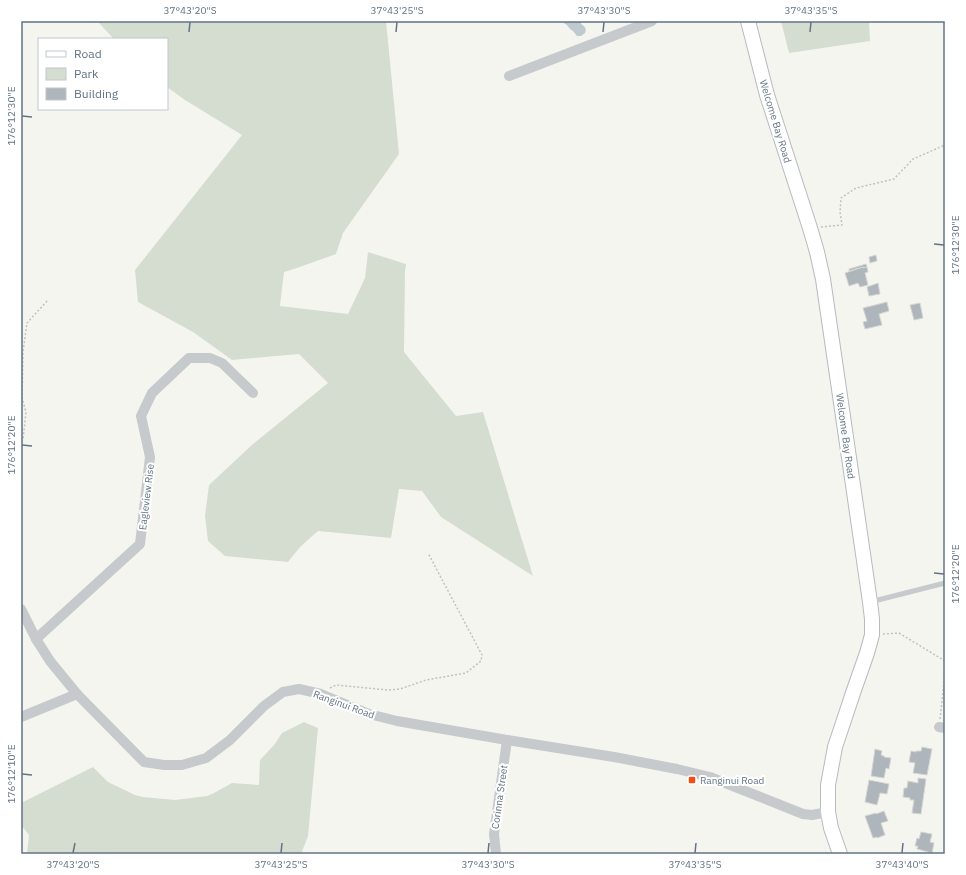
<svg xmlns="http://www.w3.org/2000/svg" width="966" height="875" font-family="'IBM Plex Sans',sans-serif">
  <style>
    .green { fill: #d5ddd1 }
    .water { fill: #bfcad0 }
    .building { fill: #aeb6bb; stroke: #d6d6d3 }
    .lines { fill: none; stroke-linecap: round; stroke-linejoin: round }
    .secondary-casing { stroke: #b6bbc0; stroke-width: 16 }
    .path { stroke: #c0c1c3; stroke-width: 1.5; stroke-dasharray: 2 2; stroke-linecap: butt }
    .service { stroke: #c7cacd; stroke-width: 5 }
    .minor { stroke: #c7cacd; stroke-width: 10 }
    .secondary { stroke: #fff; stroke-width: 14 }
    .ticks { fill: none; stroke: #617384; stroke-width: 1.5 }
    .poi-dot { fill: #f14f15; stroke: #fff; stroke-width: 1.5 }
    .labels { text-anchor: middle; stroke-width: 4; stroke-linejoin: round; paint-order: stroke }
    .street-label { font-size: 10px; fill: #617384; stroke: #fff }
    .poi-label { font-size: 10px; fill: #617384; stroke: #fff; text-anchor: start }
    .neatline { fill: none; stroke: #617384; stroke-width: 1.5 }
    .ticks-label { font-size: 10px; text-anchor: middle; fill: #617384 }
  </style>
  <rect width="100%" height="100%" fill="#f5f5f0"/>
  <!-- green -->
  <g class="green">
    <polygon points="87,21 386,21 399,154 343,233 336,254 297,268 284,272 280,306 348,314 365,278 368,252 406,264 405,271 404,352 456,416 483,412 533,576 441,517 422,491 399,489 391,538 318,531 300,547 288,562 225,556 208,541 205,516 209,485 253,444 328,383 299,354 232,360 193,332 138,302 135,270 242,135 185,100 167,87 167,39 114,39 98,22"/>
    <polygon points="781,21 869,21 870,41 789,53"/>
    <polygon points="304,722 318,728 308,836 301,854 27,854 29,835 21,825 21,803 93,767 108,782 135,795 143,797 175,800 207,796 212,794 232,783 259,785 260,760 274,745 282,733"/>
  </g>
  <!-- water -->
  <path class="water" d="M563,21H583L581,23V24C585,26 587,29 585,33L581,36H577L573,31L570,29L567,25L565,24Z"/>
  <!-- building -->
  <g class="building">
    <polygon points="876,255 877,261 870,263 869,257"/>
    <polygon points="866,264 867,267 863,268 863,267 849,271 849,269"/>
    <polygon points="863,267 863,268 867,267 868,272 865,273 868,285 860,287 858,283 849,286 845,273"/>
    <polygon points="878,283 880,294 869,296 867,287"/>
    <polygon points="887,302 889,311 879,314 882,325 865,329 863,322 867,321 863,308"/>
    <polygon points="920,303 923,318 914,320 910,305"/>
    <polygon points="922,747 932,749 927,775 913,773 915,763 909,762 911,751 916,752 916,751 921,751"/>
    <polygon points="875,749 882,751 881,755 884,756 884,757 891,758 889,769 886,768 884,778 871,776"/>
    <polygon points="918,778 926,779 921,814 912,813 914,800 910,800 910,798 903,797 904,788 907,788 908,781 918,783"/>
    <polygon points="869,780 889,784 887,794 880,793 877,805 865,802"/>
    <polygon points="884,811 888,821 881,823 885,835 877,838 877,837 873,838 865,816 876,813 876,814"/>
    <polygon points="921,832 932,834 930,842 934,843 932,853 917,849 918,846 915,846 917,838 919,839"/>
  </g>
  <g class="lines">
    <defs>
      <polyline id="secondary" points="748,21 767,95 810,228 817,252 823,279 870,602 872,619 872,635 867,653 854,690 835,747 828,785 828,812 831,828 840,854"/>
    </defs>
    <!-- secondary casing -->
    <use href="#secondary" class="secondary-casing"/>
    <!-- path -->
    <g class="path">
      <polyline points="821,227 842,225 840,212 841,198 856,188 894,179 913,159 945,145"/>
      <polyline points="21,441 23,440 26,412 22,398 23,352 27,323 48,300"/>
      <polyline points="883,634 899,633 945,661"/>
      <polyline points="330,688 336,685 388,690 400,689 426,680 466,673 481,661 482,655 428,553"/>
      <polyline points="940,719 945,675"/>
    </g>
    <!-- service -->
    <polyline class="service" points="870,602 945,583"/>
    <!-- minor -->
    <g class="minor">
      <polyline points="509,76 652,21"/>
      <polyline points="21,609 36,639 50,661 77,694 144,762 164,765 182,765 206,758 230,740 264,706 283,692 299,689 321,694 369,714 397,721 507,740 614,757 677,769 710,777 803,814 812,815 828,812"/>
      <polyline points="36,639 140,544 150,457 141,416 152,393 189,358 210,358 222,363 253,393"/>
      <polyline points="21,717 77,694"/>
      <polyline points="939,727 945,728"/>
      <polyline points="496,854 494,834 507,740"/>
    </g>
    <!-- secondary -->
    <use href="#secondary" class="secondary"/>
  </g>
  <!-- ticks -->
  <path class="ticks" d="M189,32L190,22M396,32L397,22M603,32L604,22M810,32L811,22M22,116L32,117M934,244L944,245M22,445L32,446M934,573L944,574M22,774L32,775M73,853L75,843M281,853L282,843M488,853L489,843M695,853L696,843M902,853L903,843"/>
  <!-- markers -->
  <rect class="poi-dot" x="688" y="776" width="8" height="8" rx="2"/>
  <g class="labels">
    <!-- street labels -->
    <g class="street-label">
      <text transform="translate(776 121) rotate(73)" y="4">Welcome Bay Road</text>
      <text transform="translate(846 436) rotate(82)" y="4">Welcome Bay Road</text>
      <text transform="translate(146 497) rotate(-83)" y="4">Eagleview Rise</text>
      <text transform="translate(344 704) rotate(20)" y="4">Ranginui Road</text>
      <text transform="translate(499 797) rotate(-82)" y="4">Corinna Street</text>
    </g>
    <!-- poi labels -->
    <g class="poi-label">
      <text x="700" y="784">Ranginui Road</text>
    </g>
  </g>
  <!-- border -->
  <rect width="966" height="875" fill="none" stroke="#ffffff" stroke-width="44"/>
  <!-- legend -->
  <rect x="38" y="38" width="130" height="72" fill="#ffffff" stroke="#c0c7ce"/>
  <rect x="46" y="51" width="20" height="6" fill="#ffffff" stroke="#c0c7ce"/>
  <text x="74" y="58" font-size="12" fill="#617384">Road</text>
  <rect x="46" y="68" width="20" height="12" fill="#d5ddd1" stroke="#c0c7ce"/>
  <text x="74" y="78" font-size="12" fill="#617384">Park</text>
  <rect x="46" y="88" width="20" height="12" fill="#aeb6bb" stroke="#c0c7ce"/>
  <text x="74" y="98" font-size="12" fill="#617384">Building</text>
  <rect x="22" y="22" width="922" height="831" class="neatline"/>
  <g class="ticks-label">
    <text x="190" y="14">37°43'20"S</text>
    <text x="397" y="14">37°43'25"S</text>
    <text x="604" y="14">37°43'30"S</text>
    <text x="811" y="14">37°43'35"S</text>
    <text transform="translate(11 116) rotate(-90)" y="4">176°12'30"E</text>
    <text transform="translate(955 245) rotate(-90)" y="4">176°12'30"E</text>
    <text transform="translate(11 445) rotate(-90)" y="4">176°12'20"E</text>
    <text transform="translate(955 574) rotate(-90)" y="4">176°12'20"E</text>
    <text transform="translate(11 774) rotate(-90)" y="4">176°12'10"E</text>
    <text x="73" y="868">37°43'20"S</text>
    <text x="281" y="868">37°43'25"S</text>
    <text x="488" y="868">37°43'30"S</text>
    <text x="695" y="868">37°43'35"S</text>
    <text x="902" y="868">37°43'40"S</text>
  </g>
</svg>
